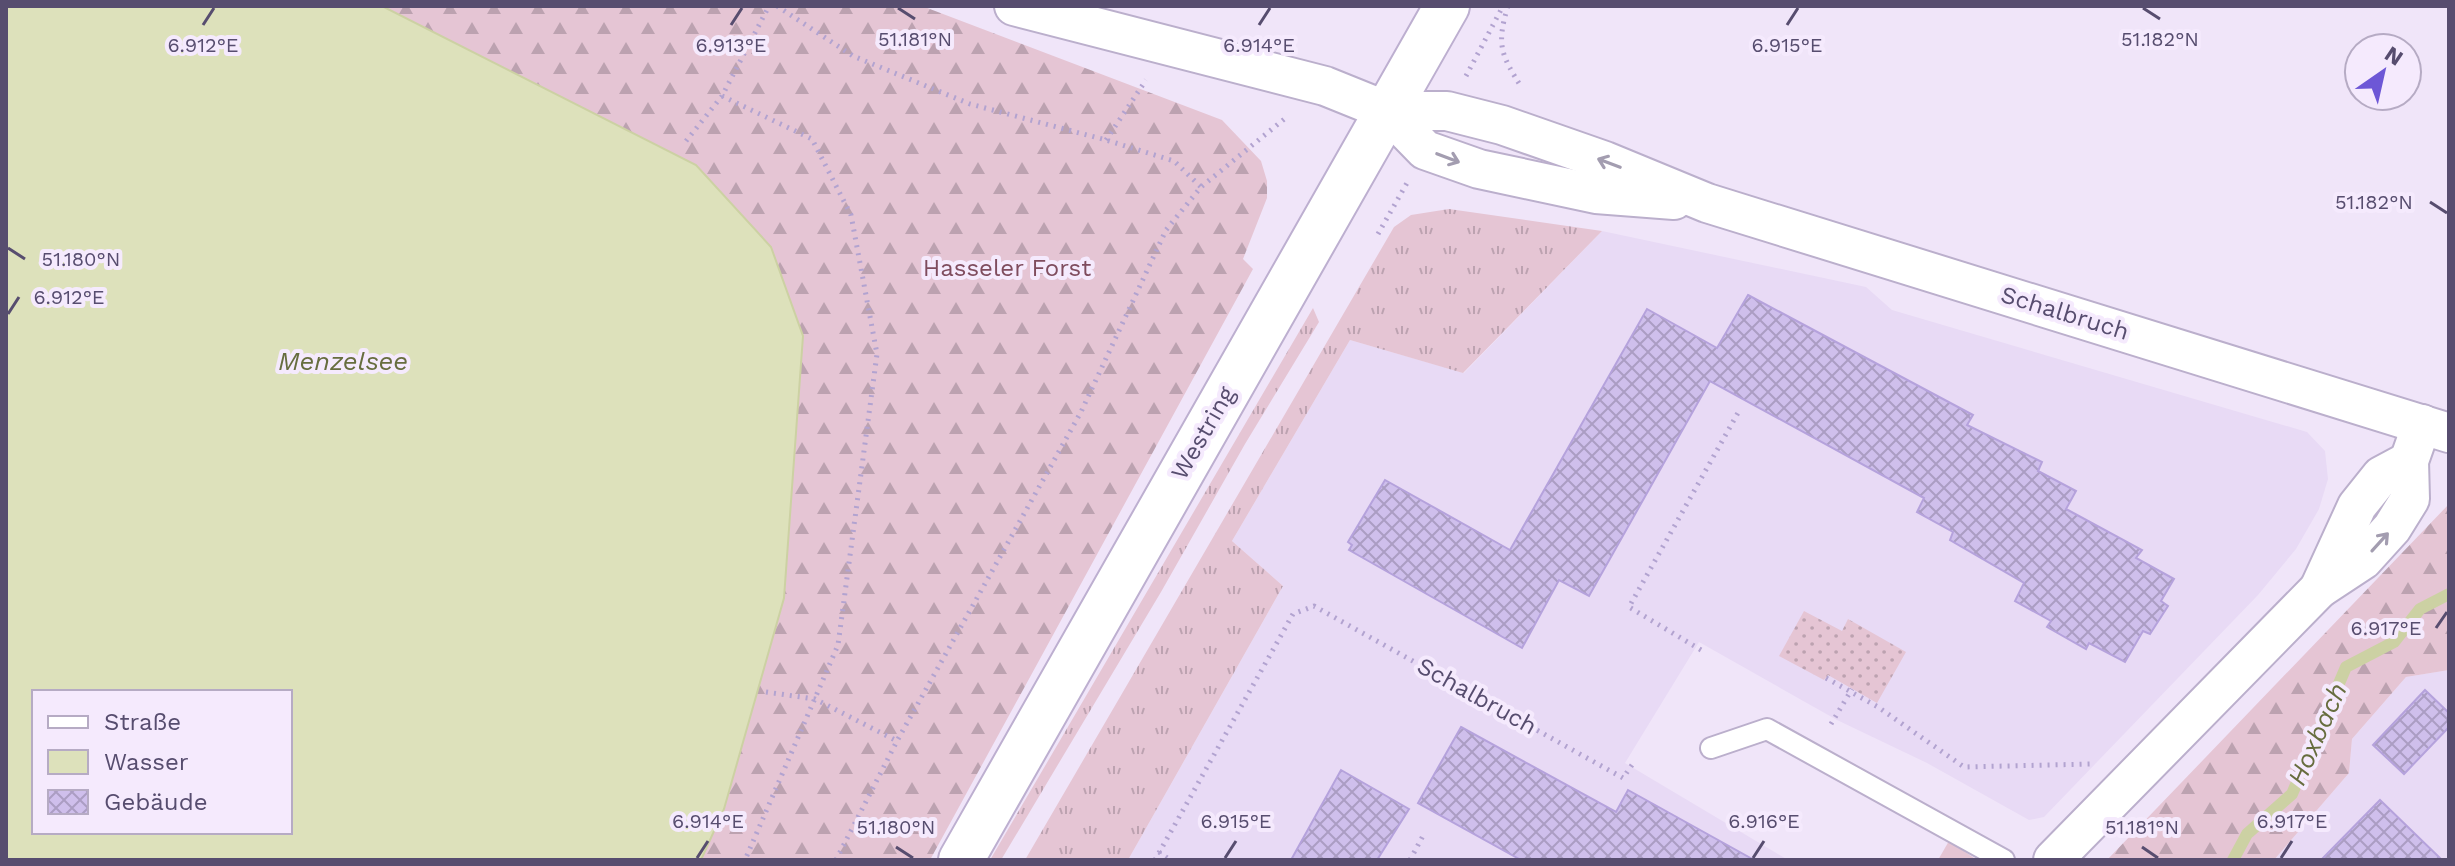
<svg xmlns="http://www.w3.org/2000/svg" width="2455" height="866" font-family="'Work Sans',sans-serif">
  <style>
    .residential { fill: #e8daf5 }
    .grass { fill: url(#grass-tufts) }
    .forest { fill: url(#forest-firs) }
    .park { fill: url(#park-dots) }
    .water { fill: #dde1bb; stroke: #ccd1a3; stroke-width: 2; fill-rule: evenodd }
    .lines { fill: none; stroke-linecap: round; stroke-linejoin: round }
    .stream { stroke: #ccd1a3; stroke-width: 12 }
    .building { fill: url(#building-cross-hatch); stroke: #b5a2dc; stroke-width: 2 }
    .lane-casing { stroke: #bbafcc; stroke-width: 24 }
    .street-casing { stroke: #bbafcc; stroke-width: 42 }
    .secondary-casing { stroke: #bdafd0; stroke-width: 48 }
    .path { stroke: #b2a3d0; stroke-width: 5; stroke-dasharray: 2 6; stroke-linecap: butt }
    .lane { stroke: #fff; stroke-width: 20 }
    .street { stroke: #fff; stroke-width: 38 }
    .secondary { stroke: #fff; stroke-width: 44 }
    .oneway { stroke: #a39db0 }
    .ticks { fill: none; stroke: #574d6f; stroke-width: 3 }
    .labels { text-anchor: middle; stroke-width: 8; stroke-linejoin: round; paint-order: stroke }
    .park-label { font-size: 24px; fill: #7f4c5e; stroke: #f5eafd }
    .street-label { font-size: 24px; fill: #574d6f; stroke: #f5eafd }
    .water-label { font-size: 26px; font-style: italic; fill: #676d3f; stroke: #f5eafd }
    .ticks-label { font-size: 20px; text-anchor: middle; fill: #574d6f; stroke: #f5eafd; stroke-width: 8; stroke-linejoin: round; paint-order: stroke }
  </style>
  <defs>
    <pattern id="grass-tufts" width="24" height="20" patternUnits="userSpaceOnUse" patternTransform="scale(2)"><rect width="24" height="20" fill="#e5c5d4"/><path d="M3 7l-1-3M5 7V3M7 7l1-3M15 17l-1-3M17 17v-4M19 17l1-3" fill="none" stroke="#bca2b0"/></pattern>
    <pattern id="forest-firs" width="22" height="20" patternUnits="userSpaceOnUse" patternTransform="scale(2)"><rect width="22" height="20" fill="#e5c5d4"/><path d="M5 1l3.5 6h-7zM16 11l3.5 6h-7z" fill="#bca2b0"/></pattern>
    <pattern id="park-dots" width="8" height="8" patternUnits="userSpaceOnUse" patternTransform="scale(2)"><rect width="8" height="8" fill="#e5c5d4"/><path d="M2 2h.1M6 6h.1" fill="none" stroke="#bca2b0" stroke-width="1.8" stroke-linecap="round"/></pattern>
    <pattern id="building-cross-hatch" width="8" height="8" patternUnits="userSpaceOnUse" patternTransform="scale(2)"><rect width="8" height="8" fill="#cfbfec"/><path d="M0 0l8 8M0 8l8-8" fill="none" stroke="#ab9dc3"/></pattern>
  </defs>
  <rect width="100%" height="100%" fill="#f0e5f9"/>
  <!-- residential -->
  <g class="residential">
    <polygon points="1602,231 1866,287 1892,310 2307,432 2325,451 2328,479 2319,509 2296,549 2258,595 2044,817 2029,820 1927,763 1837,720 1699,642 1625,763 1788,860 1128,860 1283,586 1232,541 1350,340 1464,373"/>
    <polygon points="2449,670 2449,860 2274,860 2349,773 2352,739 2406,677"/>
  </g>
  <!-- grass -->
  <g class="grass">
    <polygon points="1449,209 1602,231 1463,373 1350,340 1232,541 1283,586 1128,860 1025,860 1394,227 1411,215"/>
    <polygon points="1313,308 1319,322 1245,444 1161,592 1001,860 990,860"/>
    <polygon points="1949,841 1977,860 1938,860"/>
  </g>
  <!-- forest -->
  <g class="forest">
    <polygon points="382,6 922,6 1222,120 1261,161 1267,181 1267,198 1243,259 1253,269 930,860 701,860 724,809 784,598 803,336"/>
    <polygon points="2449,504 2449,670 2406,677 2352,739 2349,773 2274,860 2107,860"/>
  </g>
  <!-- park -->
  <polygon class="park" points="1804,611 1842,631 1848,619 1906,652 1877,703 1828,675 1824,680 1779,656"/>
  <!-- water -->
  <path class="water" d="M6,6H382L696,165L771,247L803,336L784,598L724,809L701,860H6ZM34,692H290V832H34Z"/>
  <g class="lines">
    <!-- stream -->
    <polyline class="stream" points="2233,860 2247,834 2292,794 2346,667 2394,642 2420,609 2449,594"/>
  </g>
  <!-- building -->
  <g class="building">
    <polygon points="1748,295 1973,415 1967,425 2042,462 2038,471 2076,491 2066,509 2142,550 2136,558 2174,579 2161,601 2168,606 2150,634 2143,631 2125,662 2089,643 2086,649 2047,627 2051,621 2015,601 2024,583 1950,540 1953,532 1917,512 1924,498 1710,381 1589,596 1559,580 1522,648 1349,550 1352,545 1348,542 1385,480 1510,550 1647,309 1717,348"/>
    <polygon points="2425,690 2449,713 2449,727 2404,774 2373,745"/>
    <polygon points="1461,727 1616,812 1628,790 1754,860 1521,860 1418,803"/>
    <polygon points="1341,770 1409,809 1377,860 1291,860"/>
    <polygon points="2380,800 2442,860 2321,860"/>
  </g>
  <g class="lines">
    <defs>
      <polyline id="lane" points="1711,748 1767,729 2004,860"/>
      <g id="street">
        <polyline points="1014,6 1325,86 1387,111 1447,111 1502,125 1605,161 1707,203 2449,433"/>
        <polyline points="1387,111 1425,150 1479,169 1596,194 1674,200"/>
        <polyline points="2319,589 2357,506 2381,476 2409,461"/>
        <polyline points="2053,860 2319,589 2363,560 2392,528 2410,499 2409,461 2422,424"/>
      </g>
      <polyline id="secondary" points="961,860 1447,6"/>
    </defs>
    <!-- lane casing -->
    <use href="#lane" class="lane-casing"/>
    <!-- street casing -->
    <use href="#street" class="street-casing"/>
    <!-- secondary casing -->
    <use href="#secondary" class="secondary-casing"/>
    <!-- path -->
    <g class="path">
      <polyline points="777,6 853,56 970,104 1106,140 1174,161 1201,187"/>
      <path d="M1508,6C1496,45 1501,55 1522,88"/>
      <polyline points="1466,76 1503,6"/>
      <polyline points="722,96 812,139 851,215 877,354 838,645 745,860"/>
      <polyline points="1106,140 1146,80"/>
      <polyline points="686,141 722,96 769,6"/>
      <polyline points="1378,234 1407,183"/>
      <polyline points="1701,650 1629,607 1739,411"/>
      <polyline points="1826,678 1878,707 1964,767 2090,764"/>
      <polyline points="766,692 815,699 897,741"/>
      <polyline points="1831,724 1852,689"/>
      <polyline points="1159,852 1170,860"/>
      <polyline points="836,860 897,741 1081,412 1166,230 1201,187 1288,116"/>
      <polyline points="1155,860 1293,614 1314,606 1623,778 1634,762"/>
      <polyline points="1410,860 1425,832"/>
    </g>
    <!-- lane -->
    <use href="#lane" class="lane"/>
    <!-- street -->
    <use href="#street" class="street"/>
    <!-- secondary -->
    <use href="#secondary" class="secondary"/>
  </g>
  <!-- one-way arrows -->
  <defs><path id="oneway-shaft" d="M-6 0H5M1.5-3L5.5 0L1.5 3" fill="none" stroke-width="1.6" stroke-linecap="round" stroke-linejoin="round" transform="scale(2)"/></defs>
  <g class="oneway">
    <use href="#oneway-shaft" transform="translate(1448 158) rotate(21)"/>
    <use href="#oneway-shaft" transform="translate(1609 163) rotate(-159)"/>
    <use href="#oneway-shaft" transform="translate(2380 542) rotate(-48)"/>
  </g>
  <!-- ticks -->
  <path class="ticks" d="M898,8L915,19M2143,8L2160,19M203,25L214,8M731,25L742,8M1259,25L1270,8M1787,25L1798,8M2430,202L2447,213M8,248L25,259M8,314L19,297M2436,628L2447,612M896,847L913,858M2142,847L2158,858M697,858L708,841M1225,858L1236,841M1753,858L1764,841M2281,858L2292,841"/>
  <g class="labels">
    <!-- park labels -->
    <g class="park-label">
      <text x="1007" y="276">Hasseler Forst</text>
    </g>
    <!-- street labels -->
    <g class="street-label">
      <text transform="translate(2065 313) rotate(17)" y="8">Schalbruch</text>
      <text transform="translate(1203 433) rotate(-60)" y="8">Westring</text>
      <text transform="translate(1477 696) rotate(29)" y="8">Schalbruch</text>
    </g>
    <!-- water labels -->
    <g class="water-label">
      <text x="343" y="370">Menzelsee</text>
      <text transform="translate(2317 734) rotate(-66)" y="9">Hoxbach</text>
    </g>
  </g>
  <g class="ticks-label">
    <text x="915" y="46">51.181°N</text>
    <text x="2160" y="46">51.182°N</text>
    <text x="203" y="52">6.912°E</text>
    <text x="731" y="52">6.913°E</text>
    <text x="1259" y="52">6.914°E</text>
    <text x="1787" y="52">6.915°E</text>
    <text x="2374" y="209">51.182°N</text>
    <text x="81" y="266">51.180°N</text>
    <text x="69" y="304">6.912°E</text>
    <text x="2386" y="635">6.917°E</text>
    <text x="708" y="828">6.914°E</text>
    <text x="1236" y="828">6.915°E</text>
    <text x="1764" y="828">6.916°E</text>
    <text x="2292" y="828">6.917°E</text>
    <text x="896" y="834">51.180°N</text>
    <text x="2142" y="834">51.181°N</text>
  </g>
  <!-- border -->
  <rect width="2455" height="866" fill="none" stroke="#574d6f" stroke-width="16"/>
  <!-- legend -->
  <rect x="32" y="690" width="260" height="144" fill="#f5eafd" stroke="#b6abc4" stroke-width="2"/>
  <rect x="48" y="716" width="40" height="12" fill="#ffffff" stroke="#b6abc4" stroke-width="2"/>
  <text x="104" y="730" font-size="24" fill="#574d6f">Straße</text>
  <rect x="48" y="750" width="40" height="24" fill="#dde1bb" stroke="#b6abc4" stroke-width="2"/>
  <text x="104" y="770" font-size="24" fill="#574d6f">Wasser</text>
  <rect x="48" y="790" width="40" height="24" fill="url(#building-cross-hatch)" stroke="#b6abc4" stroke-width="2"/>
  <text x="104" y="810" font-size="24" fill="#574d6f">Gebäude</text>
  <!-- north arrow -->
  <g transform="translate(2383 72) rotate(34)"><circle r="38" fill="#f5eafd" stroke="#b6abc4" stroke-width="2"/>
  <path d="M0-6L14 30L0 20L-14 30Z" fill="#6d57d6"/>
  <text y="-12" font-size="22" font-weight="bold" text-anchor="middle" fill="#574d6f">N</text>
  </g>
</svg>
